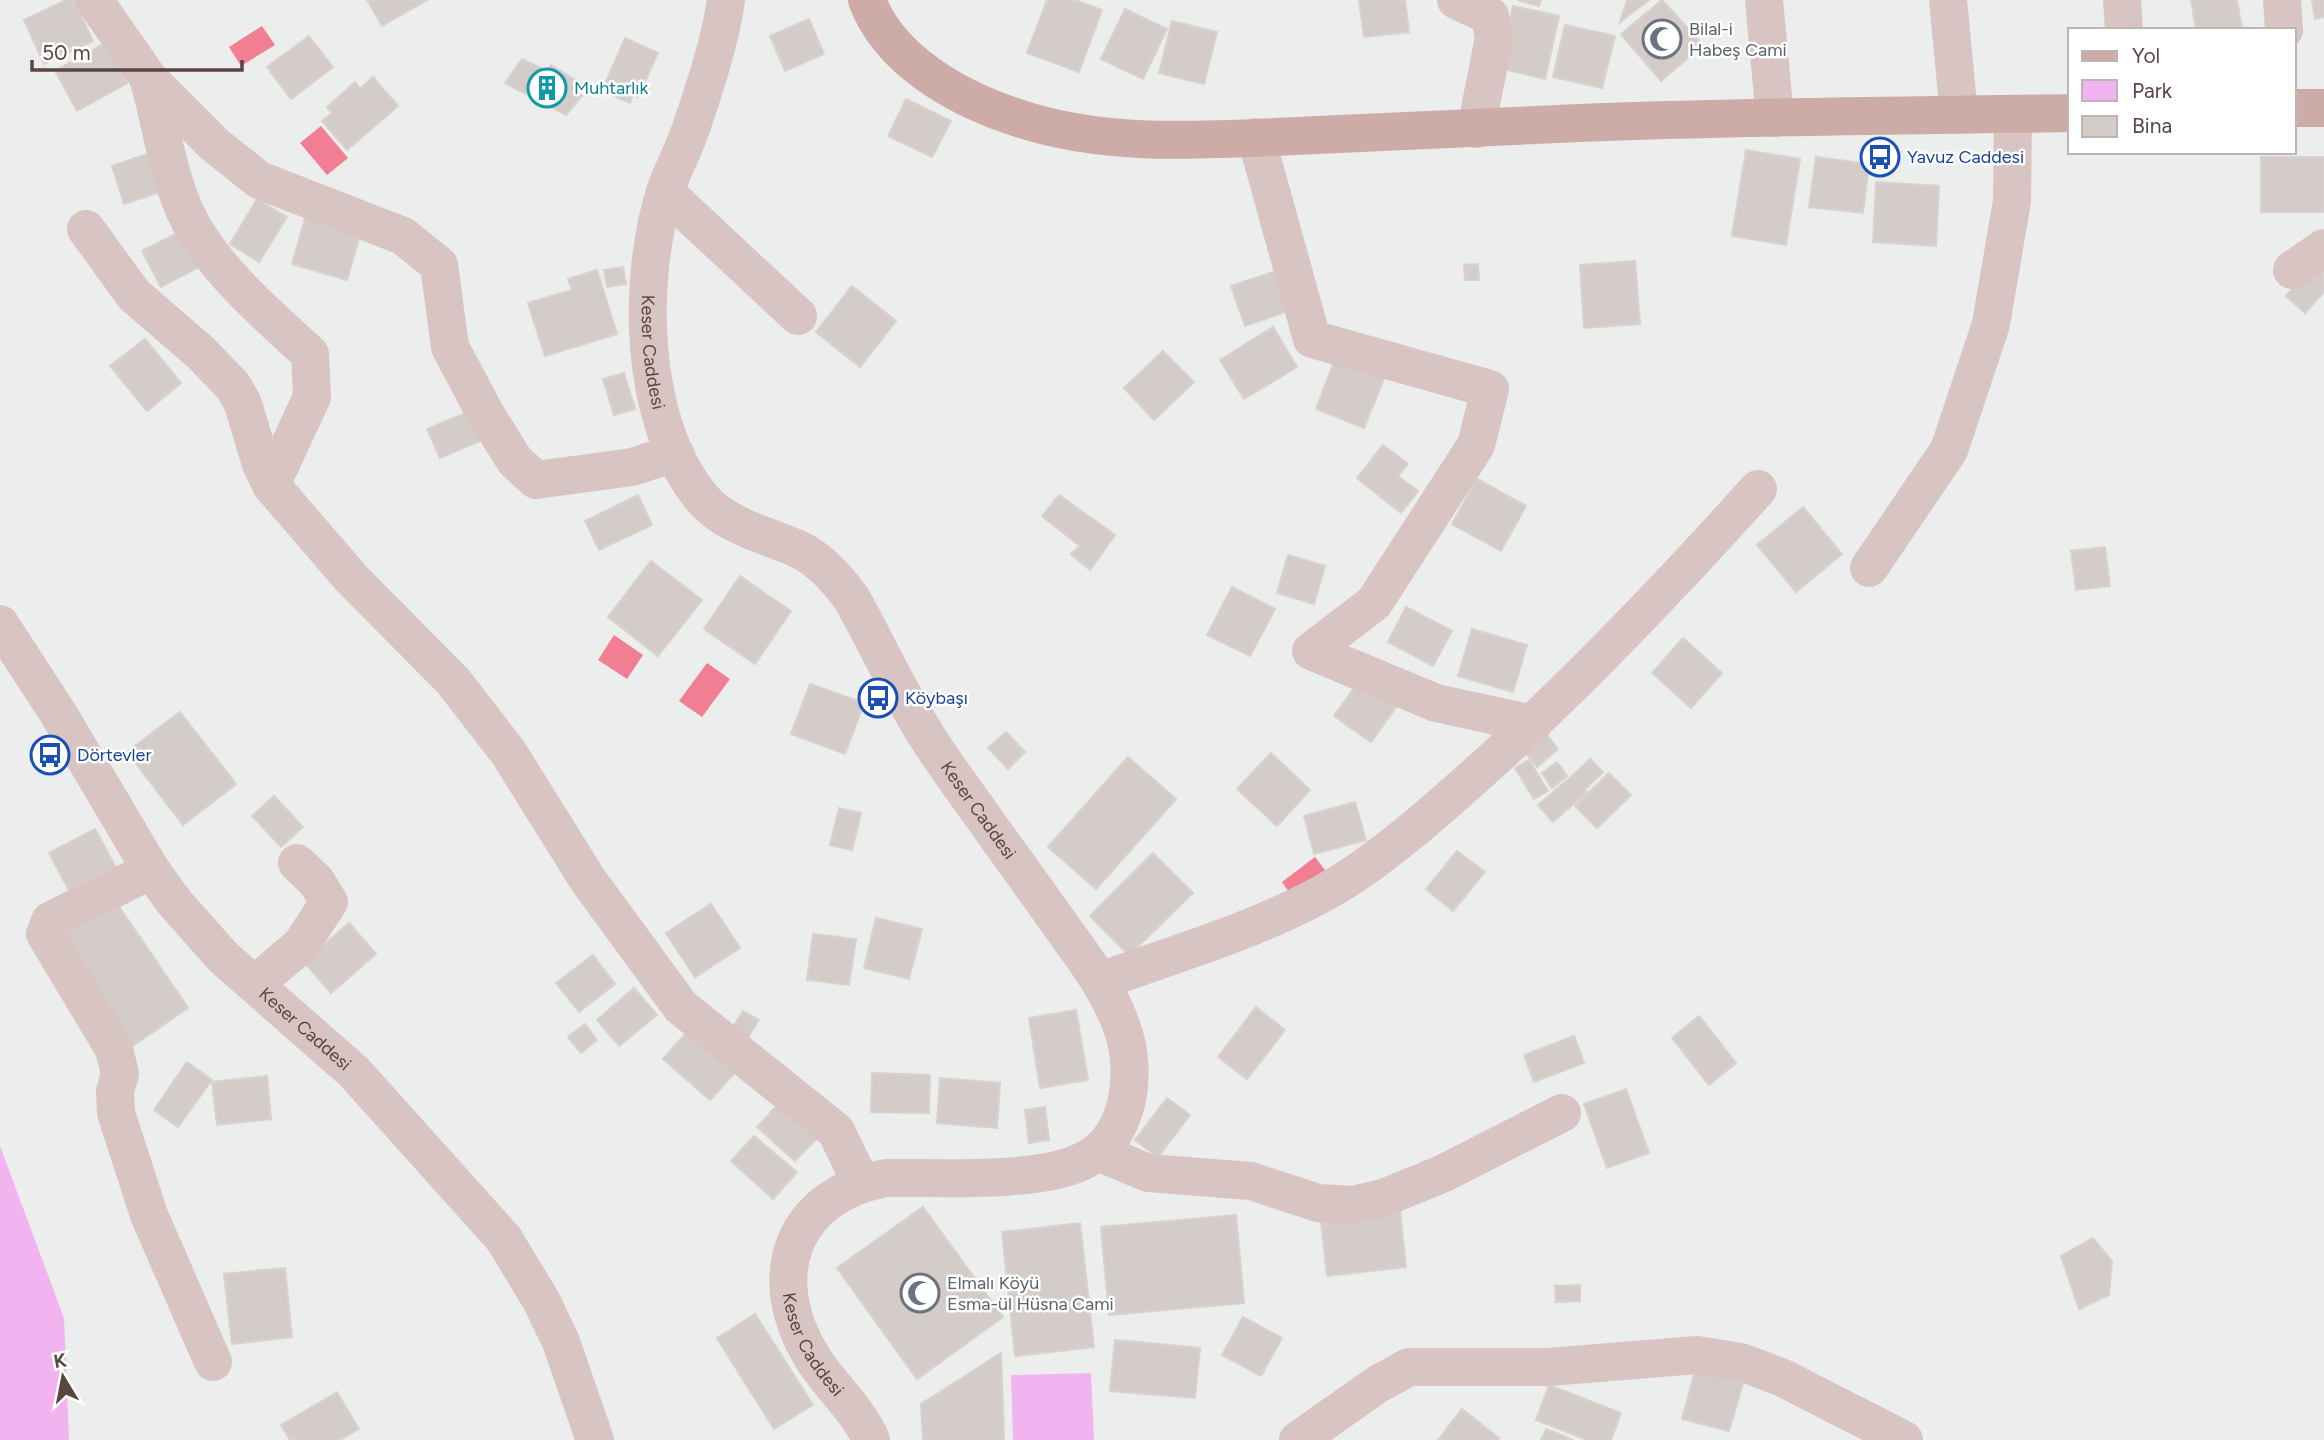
<svg xmlns="http://www.w3.org/2000/svg" width="2324" height="1440" font-family="Figtree,sans-serif">
  <style>
    .green { fill: #f1b4f0 }
    .water { fill: #f17e92 }
    .building { fill: #d4ccc9; stroke: #d8d1ce; stroke-width: 2 }
    .lines { fill: none; stroke-linecap: round; stroke-linejoin: round }
    .minor { stroke: #d7c4c3; stroke-width: 38 }
    .major { stroke: #cdaca8; stroke-width: 38 }
    .labels { text-anchor: middle; stroke-width: 5; stroke-linejoin: round; paint-order: stroke }
    .worship-label { font-size: 18px; fill: #5b616d; stroke: #fff; text-anchor: start }
    .culture-label { font-size: 18px; fill: #0d838f; stroke: #fff; text-anchor: start }
    .transit-label { font-size: 18px; fill: #164399; stroke: #fff; text-anchor: start }
    .street-label { font-size: 18px; fill: #594542; stroke: #fff }
  </style>
  <rect width="100%" height="100%" fill="#ebeeed"/>
  <!-- green -->
  <g class="green">
    <polygon points="0,1146 64,1318 69,1440 0,1440"/>
    <polygon points="1091,1373 1094,1440 1013,1440 1011,1375"/>
  </g>
  <!-- water -->
  <g class="water">
    <polygon points="262,26 275,45 241,66 229,47"/>
    <polygon points="321,126 348,158 327,175 300,143"/>
    <polygon points="614,635 643,655 627,679 598,660"/>
    <polygon points="707,663 730,679 702,717 679,701"/>
    <polygon points="1315,857 1328,874 1294,899 1282,882"/>
  </g>
  <!-- building -->
  <g class="building">
    <polygon points="66,0 74,0 93,41 44,64 24,20"/>
    <polygon points="367,0 427,0 382,26"/>
    <polygon points="1047,0 1075,0 1102,10 1079,72 1027,53"/>
    <polygon points="1359,0 1405,0 1409,32 1364,37"/>
    <polygon points="1518,0 1541,0 1539,6"/>
    <polygon points="1627,0 1649,0 1620,22"/>
    <polygon points="1662,0 1703,45 1661,81 1621,34"/>
    <polygon points="2191,0 2237,0 2242,29 2196,30"/>
    <polygon points="2312,0 2324,0 2324,17 2315,19"/>
    <polygon points="1513,6 1559,16 1545,79 1499,68"/>
    <polygon points="1125,9 1167,29 1143,79 1101,59"/>
    <polygon points="809,19 824,54 785,71 770,36"/>
    <polygon points="1172,21 1217,32 1204,84 1159,73"/>
    <polygon points="1565,25 1615,36 1602,88 1553,77"/>
    <polygon points="309,36 333,67 291,99 267,67"/>
    <polygon points="625,38 658,53 638,97 633,94 630,103 602,91"/>
    <polygon points="105,43 127,83 77,111 55,71"/>
    <polygon points="522,59 547,71 551,65 582,84 577,91 582,96 566,115 505,83"/>
    <polygon points="373,77 398,106 347,150 322,121 332,113 327,107 355,82 360,89"/>
    <polygon points="906,99 951,121 932,157 888,136"/>
    <polygon points="1746,150 1800,159 1786,245 1732,236"/>
    <polygon points="150,153 163,191 124,204 112,166"/>
    <polygon points="1816,157 1869,164 1863,213 1809,207"/>
    <rect x="2261" y="157" width="63" height="55"/>
    <polygon points="1876,182 1939,186 1936,246 1873,242"/>
    <polygon points="257,199 287,217 259,262 230,244"/>
    <polygon points="306,215 361,231 347,280 292,264"/>
    <polygon points="179,232 203,265 161,287 142,251"/>
    <polygon points="2319,259 2324,264 2324,292 2305,313 2286,296"/>
    <polygon points="1635,261 1640,324 1584,328 1580,265"/>
    <polygon points="1478,264 1479,280 1465,280 1464,265"/>
    <polygon points="623,267 626,284 607,287 604,270"/>
    <polygon points="1282,269 1297,308 1245,326 1231,286"/>
    <polygon points="597,270 617,334 545,356 528,303 572,290 568,279"/>
    <polygon points="852,286 896,321 860,367 816,332"/>
    <polygon points="1273,327 1297,367 1244,399 1220,360"/>
    <polygon points="145,339 181,383 147,411 110,366"/>
    <polygon points="1163,351 1194,382 1154,420 1124,388"/>
    <polygon points="1338,352 1387,371 1364,428 1316,409"/>
    <polygon points="624,373 635,409 614,415 603,379"/>
    <polygon points="468,412 480,441 440,458 427,429"/>
    <polygon points="1383,445 1408,464 1398,476 1418,491 1401,513 1357,478"/>
    <polygon points="1477,479 1526,506 1501,551 1452,524"/>
    <polygon points="638,495 652,525 599,550 585,521"/>
    <polygon points="1059,495 1115,535 1090,570 1071,554 1080,546 1042,516"/>
    <polygon points="1803,507 1842,554 1796,592 1757,545"/>
    <polygon points="2105,547 2110,586 2076,590 2071,551"/>
    <polygon points="1288,555 1325,566 1314,604 1277,593"/>
    <polygon points="651,561 702,600 658,656 608,617"/>
    <polygon points="740,576 791,611 755,664 704,629"/>
    <polygon points="1232,587 1275,609 1250,656 1207,635"/>
    <polygon points="1406,607 1452,631 1433,666 1388,642"/>
    <polygon points="1472,629 1527,645 1513,692 1458,676"/>
    <polygon points="1683,638 1722,673 1691,708 1652,673"/>
    <polygon points="1360,680 1397,706 1371,742 1334,716"/>
    <polygon points="810,684 864,703 845,754 791,734"/>
    <polygon points="180,712 236,784 183,825 127,752"/>
    <polygon points="1544,731 1558,749 1537,767 1522,749"/>
    <polygon points="1006,732 1025,752 1008,769 988,748"/>
    <polygon points="1271,753 1310,790 1277,826 1237,789"/>
    <polygon points="1128,757 1176,799 1096,889 1048,847"/>
    <polygon points="1590,759 1603,772 1585,789 1573,775"/>
    <polygon points="1529,760 1548,791 1534,799 1515,768"/>
    <polygon points="1557,762 1567,776 1552,788 1542,773"/>
    <polygon points="1609,773 1631,795 1597,828 1575,806"/>
    <polygon points="1573,775 1587,792 1553,822 1538,805"/>
    <polygon points="274,796 303,827 281,847 252,816"/>
    <polygon points="1355,802 1366,840 1314,854 1304,816"/>
    <polygon points="839,808 861,813 852,850 830,845"/>
    <polygon points="95,829 119,873 73,898 49,853"/>
    <polygon points="1457,851 1485,872 1453,911 1426,889"/>
    <polygon points="1153,853 1193,893 1129,955 1090,916"/>
    <polygon points="114,899 188,1008 131,1047 57,938"/>
    <polygon points="711,904 740,948 695,977 666,933"/>
    <polygon points="876,918 922,929 909,979 864,968"/>
    <polygon points="349,923 376,954 331,993 304,962"/>
    <polygon points="813,934 856,939 849,985 807,980"/>
    <polygon points="593,955 615,984 579,1012 556,983"/>
    <polygon points="634,988 657,1015 619,1046 597,1020"/>
    <polygon points="1256,1007 1285,1030 1247,1079 1218,1057"/>
    <polygon points="1076,1010 1088,1080 1040,1088 1029,1018"/>
    <polygon points="743,1011 759,1020 747,1039 731,1030"/>
    <polygon points="1699,1016 1736,1063 1709,1085 1672,1038"/>
    <polygon points="585,1024 597,1040 581,1053 568,1037"/>
    <polygon points="694,1024 742,1065 710,1100 663,1059"/>
    <polygon points="1574,1036 1584,1063 1534,1082 1524,1055"/>
    <polygon points="187,1062 212,1080 178,1127 154,1110"/>
    <polygon points="872,1073 930,1075 929,1113 871,1112"/>
    <polygon points="267,1076 271,1119 217,1125 212,1082"/>
    <polygon points="940,1078 1000,1083 997,1128 937,1123"/>
    <polygon points="1626,1089 1649,1153 1607,1168 1584,1104"/>
    <polygon points="1167,1098 1190,1115 1158,1157 1135,1140"/>
    <polygon points="782,1100 820,1135 795,1161 757,1127"/>
    <polygon points="1045,1107 1049,1140 1029,1143 1025,1110"/>
    <polygon points="754,1136 797,1172 773,1199 731,1161"/>
    <polygon points="923,1207 1003,1317 917,1379 837,1268"/>
    <polygon points="1400,1211 1406,1267 1327,1276 1321,1221"/>
    <polygon points="1236,1215 1244,1303 1109,1315 1101,1227"/>
    <polygon points="1080,1223 1094,1347 1015,1356 1002,1232"/>
    <polygon points="2093,1238 2112,1261 2109,1295 2079,1309 2061,1256"/>
    <polygon points="285,1268 292,1337 232,1344 224,1274"/>
    <polygon points="1580,1285 1580,1301 1556,1302 1555,1286"/>
    <polygon points="755,1314 813,1405 774,1429 717,1338"/>
    <polygon points="1243,1317 1282,1338 1261,1376 1222,1355"/>
    <polygon points="1115,1340 1200,1348 1195,1398 1110,1391"/>
    <polygon points="1001,1353 1004,1440 923,1440 921,1404"/>
    <polygon points="1696,1367 1744,1380 1729,1431 1682,1419"/>
    <polygon points="1549,1385 1621,1413 1611,1440 1587,1440 1536,1420"/>
    <polygon points="337,1392 359,1429 340,1440 290,1440 281,1425"/>
    <polygon points="1462,1409 1499,1438 1498,1440 1438,1440"/>
    <polygon points="1546,1429 1573,1440 1541,1440"/>
  </g>
  <g class="lines">
    <!-- minor -->
    <g class="minor">
      <polyline points="94,0 149,79 215,145 259,180 403,236 439,265 450,347 485,413 515,461 536,480 632,467 675,453"/>
      <path id="s1" d="M726,0C720,42 705,87 691,128C684,150 672,170 665,192C637,281 639,421 701,497C726,527 764,534 798,549C821,560 837,579 852,599C880,650 904,703 937,752C975,807 1015,861 1054,916C1079,952 1108,986 1122,1028C1138,1072 1130,1137 1085,1160C1040,1184 938,1177 886,1178C791,1195 763,1277 812,1357C829,1385 858,1409 871,1440"/>
      <polyline points="1456,0 1490,16 1494,38 1476,129"/>
      <polyline points="1764,0 1775,118"/>
      <polyline points="1948,0 1959,115"/>
      <polyline points="2122,0 2124,30"/>
      <polyline points="2282,0 2284,30"/>
      <path d="M149,81C163,130 169,190 197,234C226,280 270,317 310,354L312,397L271,485"/>
      <polyline points="1256,137 1312,339 1490,389 1476,445 1374,603 1311,651 1436,703 1533,724"/>
      <polyline points="665,192 798,316"/>
      <polyline points="86,229 134,295 200,352 233,386 243,404 261,464 271,485 352,579 453,681 508,752 588,880 681,1007 836,1131 861,1183"/>
      <polyline points="2292,270 2324,248"/>
      <polyline points="1869,568 1949,450 1991,324 2012,201 2013,114"/>
      <path id="s2" d="M0,624L58,713L151,870L175,903L223,957L354,1072L504,1239L542,1302L561,1342L595,1440"/>
      <polyline points="151,870 50,921 45,934 114,1049 120,1074 115,1091 116,1113 149,1215 213,1362"/>
      <path d="M1100,981C1180,952 1266,928 1339,884C1388,854 1433,813 1476,775C1576,686 1668,589 1758,489"/>
      <polyline points="255,984 301,945 329,902 316,881 297,863"/>
      <polyline points="1098,1152 1148,1173 1251,1181 1318,1203 1353,1205 1383,1198 1442,1174 1562,1113"/>
      <polyline points="1298,1440 1378,1384 1409,1367 1549,1367 1697,1355 1741,1362 1783,1378 1904,1440"/>
    </g>
    <!-- major -->
    <g class="major">
      <path d="M867,0C889,60 957,98 1015,117C1105,148 1203,140 1296,136C1391,132 1485,127 1579,123C1743,116 1907,116 2070,113"/>
      <polyline points="2294,108 2324,108"/>
    </g>
  </g>
  <!-- icons -->
  <defs>
    <symbol id="mosque-ring" viewBox="-11 -11 22 22"><circle r="9.5" fill="#fff" stroke="#6b7280" stroke-width="1.5"/><path d="M3.5-4.9A6 6 0 1 0 3.5 4.9A5 5 0 1 1 3.5-4.9Z" fill="#6b7280"/></symbol>
    <symbol id="building-ring" viewBox="-11 -11 22 22"><circle r="9.5" fill="#fff" stroke="#0f9aa8" stroke-width="1.5"/><path d="M-4-6H4V6H1V3H-1V6H-4ZM-2.5-4.3h1.7v1.8h-1.7ZM.8-4.3h1.7v1.8H.8ZM-2.5-1h1.7V.8h-1.7ZM.8-1h1.7V.8H.8Z" fill="#0f9aa8"/></symbol>
    <symbol id="bus-ring" viewBox="-11 -11 22 22"><circle r="9.5" fill="#fff" stroke="#1a4fb4" stroke-width="1.5"/><path d="M-5-6H5V4H4V6H2V4H-2V6H-4V4H-5ZM-3.5-4V0h7V-4ZM-3.5 1.2v1.5H-2V1.2ZM2 1.2v1.5H3.5V1.2Z" fill="#1a4fb4"/></symbol>
  </defs>
  <g fill-rule="evenodd">
    <use href="#mosque-ring" x="1640" y="17" width="44" height="44"/>
    <use href="#building-ring" x="525" y="66" width="44" height="44"/>
    <use href="#bus-ring" x="1858" y="135" width="44" height="44"/>
    <use href="#bus-ring" x="856" y="676" width="44" height="44"/>
    <use href="#bus-ring" x="28" y="733" width="44" height="44"/>
    <use href="#mosque-ring" x="898" y="1271" width="44" height="44"/>
  </g>
  <g class="labels">
    <!-- worship labels -->
    <g class="worship-label">
      <text x="1689" y="35">Bilal-i<tspan x="1689" dy="21">Habeş Cami</tspan></text>
      <text x="947" y="1289">Elmalı Köyü<tspan x="947" dy="21">Esma-ül Hüsna Cami</tspan></text>
    </g>
    <!-- culture labels -->
    <g class="culture-label">
      <text x="574" y="94">Muhtarlık</text>
    </g>
    <!-- transit labels -->
    <g class="transit-label">
      <text x="1907" y="163">Yavuz Caddesi</text>
      <text x="905" y="704">Köybaşı</text>
      <text x="77" y="761">Dörtevler</text>
    </g>
    <!-- street labels -->
    <g class="street-label">
      <text dy="6" stroke="none"><textPath href="#s1" startOffset="364">Keser Caddesi</textPath></text>
      <text dy="6" stroke="none"><textPath href="#s1" startOffset="952">Keser Caddesi</textPath></text>
      <text dy="6" stroke="none"><textPath href="#s2" startOffset="511">Keser Caddesi</textPath></text>
      <text dy="6" stroke="none"><textPath href="#s1" startOffset="1788">Keser Caddesi</textPath></text>
    </g>
  </g>
  <!-- legend -->
  <rect x="2068" y="28" width="228" height="126" fill="#ffffff" stroke="#bdb5b3" stroke-width="2"/>
  <rect x="2082" y="51" width="35" height="10" fill="#cdaca8" stroke="#bdb5b3" stroke-width="2"/>
  <text x="2132" y="63" font-size="21" fill="#594542">Yol</text>
  <rect x="2082" y="80" width="35" height="21" fill="#f1b4f0" stroke="#bdb5b3" stroke-width="2"/>
  <text x="2132" y="98" font-size="21" fill="#594542">Park</text>
  <rect x="2082" y="116" width="35" height="21" fill="#d4ccc9" stroke="#bdb5b3" stroke-width="2"/>
  <text x="2132" y="133" font-size="21" fill="#594542">Bina</text>
  <!-- north arrow -->
  <g transform="translate(63 1377) rotate(350)" stroke="#ffffff" stroke-width="5" paint-order="stroke">
  <path d="M0-5L12 26L0 18L-12 26Z" fill="#594542"/>
  <text y="-10" font-size="19" font-weight="bold" text-anchor="middle" fill="#594542">K</text>
  </g>
  <!-- scale -->
  <path d="M32 60v10h210v-10" fill="none" stroke="#594542" stroke-width="3.5"/>
  <text x="42" y="60" font-size="21" fill="#594542" stroke="#ffffff" stroke-width="5" paint-order="stroke">50 m</text>
</svg>
